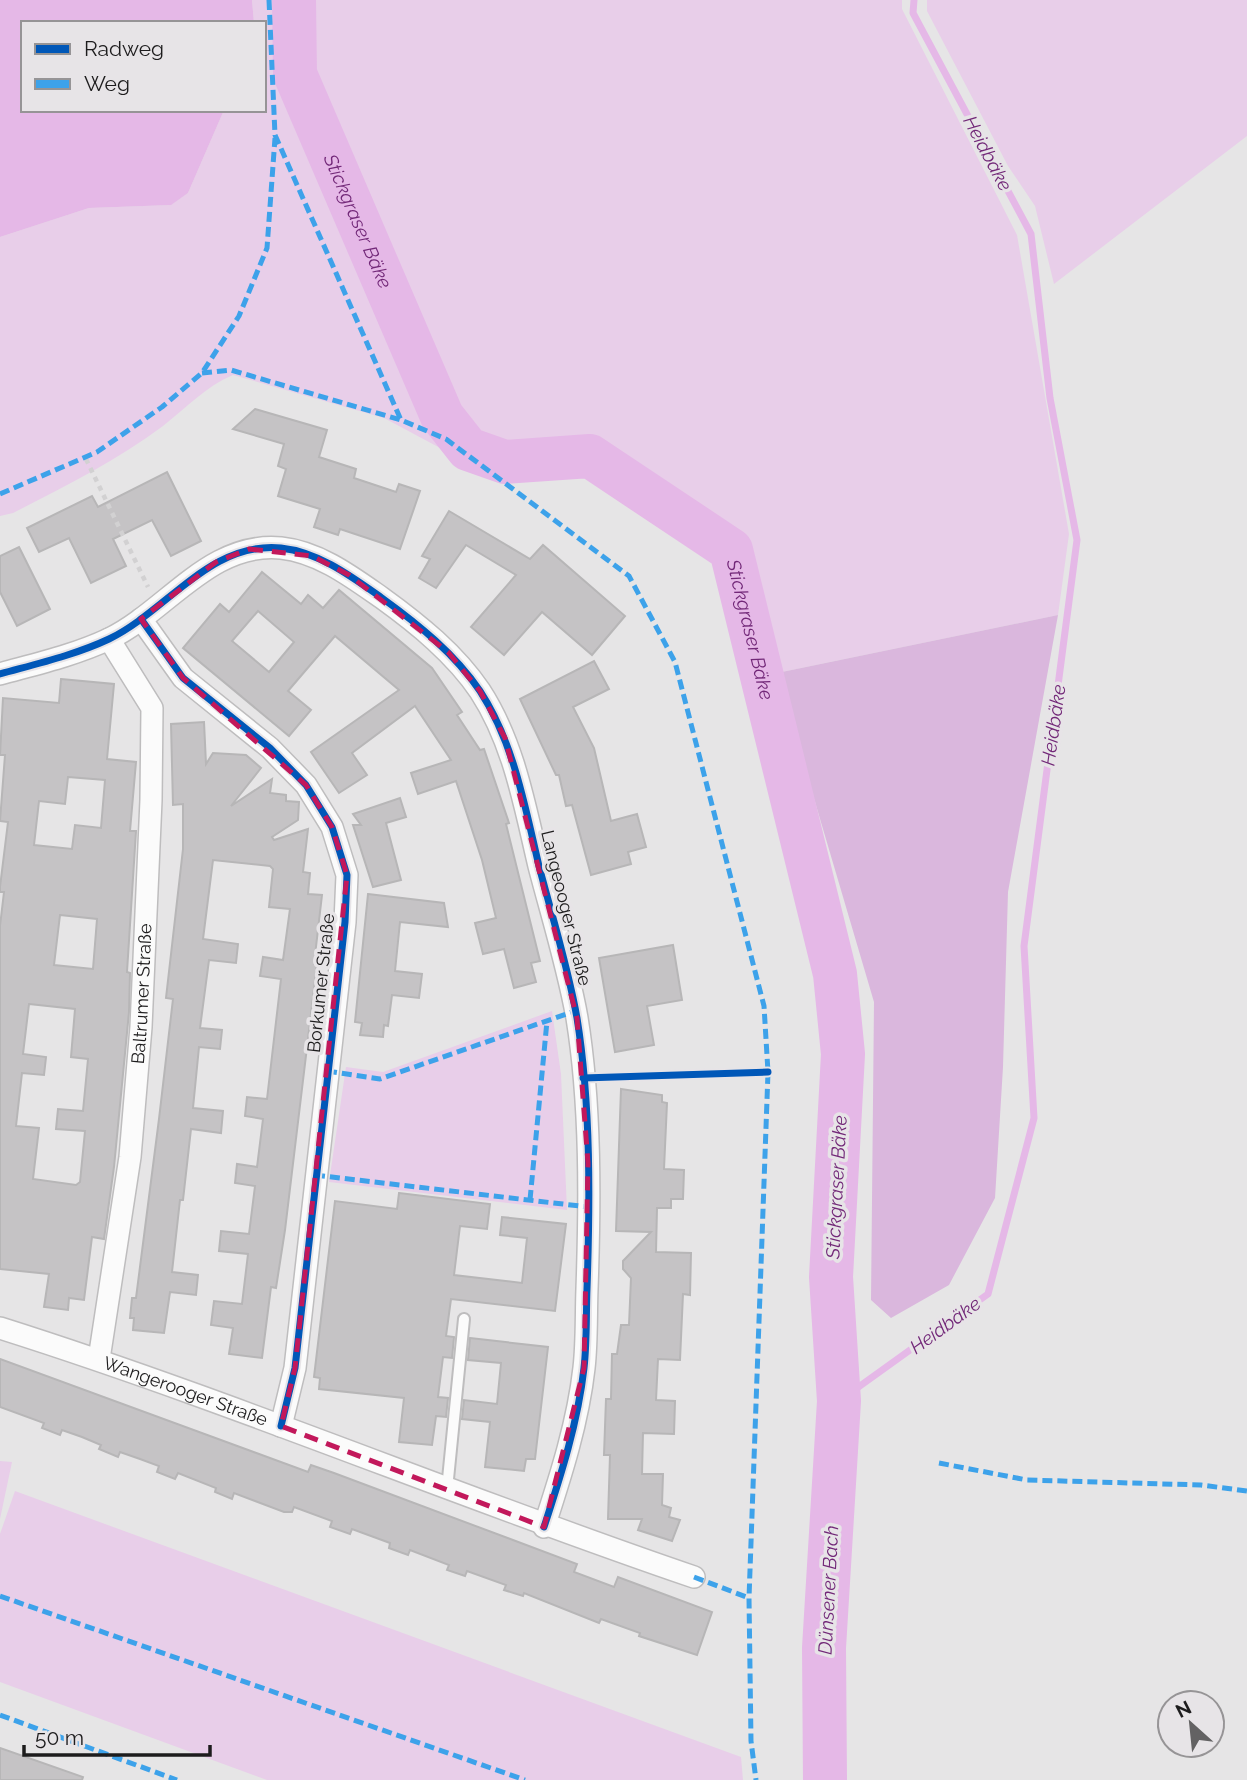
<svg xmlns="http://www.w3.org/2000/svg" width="1247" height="1780" font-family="Raleway,sans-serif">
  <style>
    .green { fill: #e8cee9 }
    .forest { fill: #dab7dd }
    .water { fill: #e5b8e7 }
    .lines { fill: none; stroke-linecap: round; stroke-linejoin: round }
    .stream { stroke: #e5b8e7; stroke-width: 7 }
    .river { stroke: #e5b8e7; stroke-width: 44 }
    .building { fill: #c5c3c5; stroke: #b7b6b7; stroke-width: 2; fill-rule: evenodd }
    .lane-casing { stroke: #bebdbe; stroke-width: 14 }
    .street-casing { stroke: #bebdbe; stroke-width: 24 }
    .path { stroke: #d2d1d2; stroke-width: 4.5; stroke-dasharray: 5 5; stroke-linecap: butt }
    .lane { stroke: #fbfbfb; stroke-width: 10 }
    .street { stroke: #fbfbfb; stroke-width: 21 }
    .quiet { stroke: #3da2ea; stroke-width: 5; stroke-dasharray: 10 5; stroke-linecap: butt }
    .cycleway-casing { stroke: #e7e4e7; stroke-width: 11 }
    .cycleway { stroke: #0057b8; stroke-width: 7 }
    .marked { fill: none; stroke: #c2185b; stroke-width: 5; stroke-dasharray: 14 9; stroke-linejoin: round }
    .labels { text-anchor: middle; stroke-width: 7; stroke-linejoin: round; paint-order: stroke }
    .street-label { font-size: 18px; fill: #1d1c1d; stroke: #e7e4e7 }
    .water-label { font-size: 19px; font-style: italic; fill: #722878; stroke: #e7e4e7 }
  </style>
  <rect width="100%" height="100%" fill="#e6e5e6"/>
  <!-- green -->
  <g class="green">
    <path d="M252,0H279L281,79L423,396L447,433L442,449L384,418L233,375C205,387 187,407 163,426C116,461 64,487 13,513L0,516V237L89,208L170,205L188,193L224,110H264V23H254Z"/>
    <polygon points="308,0 902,0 902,9 1017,235 1069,534 1058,615 777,673 737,545 602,449 494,446 457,423 308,79"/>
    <polygon points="927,0 1247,0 1247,136 1054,284 1035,206 1008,166 927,11"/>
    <polygon points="552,1011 561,1074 567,1210 329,1182 346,1067 383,1072"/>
    <polygon points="0,1461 12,1462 0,1519"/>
    <polygon points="15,1491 741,1757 743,1780 267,1780 0,1682 0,1534"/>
  </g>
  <!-- forest -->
  <polygon class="forest" points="1058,615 1008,892 1003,1067 995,1198 949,1285 891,1318 871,1300 874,1002 777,673"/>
  <!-- water -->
  <polygon class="water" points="0,0 252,0 254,23 23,23 23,110 224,110 188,193 171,205 89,208 0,237"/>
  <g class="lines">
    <!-- stream -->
    <polyline class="stream" points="839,1401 988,1294 1034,1118 1024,946 1077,540 1050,398 1031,234 913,13 914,0"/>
    <!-- river -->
    <path class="river" id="s1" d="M294,0L295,74L442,416L468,449L505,462L590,456L731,550L835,974L843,1054L831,1277L839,1401L824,1648L825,1780"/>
  </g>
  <!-- building -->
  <g class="building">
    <polygon points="255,409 327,430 319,457 356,469 354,478 396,492 399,484 420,491 400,549 340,529 338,535 314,527 320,509 278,496 286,469 278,466 284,444 233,429"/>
    <polygon points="167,472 201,541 171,556 152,520 113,539 126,566 91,583 69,538 39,552 27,528 92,496 98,507"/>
    <polygon points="449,511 530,559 543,545 625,616 592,655 542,612 504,655 471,627 516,575 466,545 436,588 419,578 430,559 422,556"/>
    <polygon points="19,547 50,609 17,626 0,592 0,556"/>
    <path d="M262,572L301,604L308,595L323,608L339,590L432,668L462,712L457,715L480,750L484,749L509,823L506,824L540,961L531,963L536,982L514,988L504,949L483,954L475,923L496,918L482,860L456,781L418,794L411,773L451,760L415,706L352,753L367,775L339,793L311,752L399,690L335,636L288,691L311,710L289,736L183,648L220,604L229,612ZM258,611L294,642L269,672L232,641Z"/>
    <polygon points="594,661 609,689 573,707 594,748 611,821 637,814 646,847 628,852 631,864 591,875 572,805 566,806 559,775 556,775 520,699"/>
    <path d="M61,679L114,684L107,759L136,762L130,831H136L127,972L130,973L129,1012L114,1167L104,1239L92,1237L84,1300L69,1298L68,1310L44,1307L49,1274L0,1269V926L4,892H0V887L8,822L0,821L5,755H0L3,698L59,703ZM68,777L105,780L101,828L75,825L72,849L34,845L39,801L65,804ZM60,915L97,919L93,969L54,965ZM29,1004L75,1009L71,1057L88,1059L83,1111L58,1109L56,1129L85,1131L80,1182L76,1185L33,1179L39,1128L16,1126L22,1073L44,1075L46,1057L23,1054Z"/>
    <polygon points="204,722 206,764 213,753 246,755 261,768 231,806 272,779 270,793 286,795 286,801 299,802 298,820 272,837 274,840 308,829 303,872 310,873 308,894 322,895 314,964 317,964 285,1230 276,1288 271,1287 262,1358 229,1354 233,1328 211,1325 214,1301 242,1304 248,1254 219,1251 221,1231 249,1234 255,1186 235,1183 237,1164 257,1167 263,1119 245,1116 247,1097 267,1099 281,979 260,976 263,957 283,960 290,909 269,907 273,869 270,866 213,860 203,939 238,944 236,963 209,960 200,1028 222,1030 220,1049 199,1047 193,1108 223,1111 221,1133 191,1129 183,1200 180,1200 172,1272 198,1275 196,1295 170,1292 164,1333 133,1330 134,1318 130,1318 132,1298 136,1298 159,1119 173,999 166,998 183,849 183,804 173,805 171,724"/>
    <polygon points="400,798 406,817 386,823 401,880 373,887 353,825 361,825 353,814"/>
    <polygon points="368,894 444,903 448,927 400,922 395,971 422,974 419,998 392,995 388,1026 384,1025 383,1037 360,1035 362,1023 355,1022"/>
    <polygon points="673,945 682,1000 647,1006 654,1045 615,1052 599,958"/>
    <polygon points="621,1089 662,1095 662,1102 667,1103 664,1169 684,1170 683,1199 671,1199 671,1208 657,1208 656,1252 691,1253 690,1295 683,1294 680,1360 658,1359 656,1400 675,1401 674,1434 643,1433 642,1474 663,1474 662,1505 671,1508 669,1517 680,1520 672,1541 638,1530 642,1519 608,1519 610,1455 604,1455 606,1399 611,1399 612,1354 617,1354 621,1325 629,1325 631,1278 623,1269 623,1261 651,1232 616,1231"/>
    <polygon points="399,1193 490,1204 487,1229 460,1226 454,1275 522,1283 527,1238 500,1235 502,1217 566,1224 555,1311 451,1299 446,1336 454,1337 452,1358 443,1357 438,1397 448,1398 446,1417 436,1416 432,1445 399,1442 404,1398 319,1389 320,1378 314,1377 335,1201 397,1209"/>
    <polygon points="470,1338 548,1347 535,1459 526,1459 524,1471 485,1467 490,1422 462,1419 464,1400 497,1404 501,1363 468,1360"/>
    <polygon points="0,1359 308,1472 311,1465 334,1473 577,1564 574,1572 614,1587 618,1577 712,1612 697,1655 639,1636 640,1633 601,1619 599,1623 524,1593 523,1596 504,1590 506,1585 467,1571 465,1576 447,1570 449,1565 410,1550 408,1555 389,1548 390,1543 352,1529 350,1534 330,1527 332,1521 294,1507 292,1512 284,1512 234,1493 232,1499 215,1492 216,1488 178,1473 175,1479 157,1472 159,1466 140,1459 120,1452 118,1457 99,1449 101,1445 82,1437 62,1430 60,1435 42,1428 44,1423 0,1407"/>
    <polygon points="0,1748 83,1777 82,1780 0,1780"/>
  </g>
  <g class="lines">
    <defs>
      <polyline id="lane" points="447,1489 464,1319"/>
      <g id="street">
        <polyline points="141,619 183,678 270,748 306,785 332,827 347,875 345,922 295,1368 281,1426"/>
        <path d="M0,674C36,664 75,655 109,639C167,611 210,541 281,548C319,552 352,577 382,598C418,624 455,654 480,691C514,743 525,807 539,866C552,916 568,967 577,1018C591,1105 590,1202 587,1289C586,1315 587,1342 584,1368C578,1422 561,1475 544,1527"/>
        <path id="s2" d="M0,1328C234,1402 461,1498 694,1577"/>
        <path id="s3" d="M99,1359L130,1157L141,1027L151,800L152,708L109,639"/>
      </g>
    </defs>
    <!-- lane casing -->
    <use href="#lane" class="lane-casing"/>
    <!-- street casing -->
    <use href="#street" class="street-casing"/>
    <!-- path -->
    <polyline class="path" points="86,459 148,587"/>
    <!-- lane -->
    <use href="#lane" class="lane"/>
    <!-- street -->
    <use href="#street" class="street"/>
    <!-- quiet -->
    <g class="quiet">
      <polyline points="269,0 275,135 401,420 446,439 629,576 675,662 764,1006 768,1072 749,1598 751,1741 756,1780"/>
      <polyline points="202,373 231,370 401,420"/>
      <polyline points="0,494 97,452 162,407 202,373 239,316 267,248 275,138"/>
      <polyline points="327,1071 380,1079 575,1011"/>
      <polyline points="315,1175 588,1207"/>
      <polyline points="530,1200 547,1021"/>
      <polyline points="939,1463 1027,1480 1201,1485 1247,1491"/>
      <polyline points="694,1577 749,1598"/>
      <polyline points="0,1596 525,1780"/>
      <polyline points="0,1715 177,1780"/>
    </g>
    <defs>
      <g id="cycleway">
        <polyline points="141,619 183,678 270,748 306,785 332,827 347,875 345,922 295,1368 281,1426"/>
        <path d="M0,674C36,664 75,655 109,639C167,611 210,541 281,548C319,552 352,577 382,598C418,624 455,654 480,691C514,743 525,807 539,866C552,916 568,967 577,1018C591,1105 590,1202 587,1289C586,1315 587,1342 584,1368C578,1422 561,1475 544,1527"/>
        <polyline points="583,1078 768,1072"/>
      </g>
    </defs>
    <!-- cycleway casing -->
    <use href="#cycleway" class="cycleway-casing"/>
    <!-- cycleway -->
    <use href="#cycleway" class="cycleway"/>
  </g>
  <!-- marked area -->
  <path class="marked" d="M249,549L312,556L349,575L448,652L480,691L505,738L577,1018L588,1163L584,1368L544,1527L281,1426L295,1368L347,875L332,827L306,785L183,678L141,619L216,562Z"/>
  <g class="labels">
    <!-- street labels -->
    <g class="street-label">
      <text transform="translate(566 908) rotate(76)" y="6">Langeooger Straße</text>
      <text transform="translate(321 983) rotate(-84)" y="6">Borkumer Straße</text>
      <text dy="6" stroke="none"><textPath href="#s3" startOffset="368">Baltrumer Straße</textPath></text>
      <text dy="6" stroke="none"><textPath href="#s2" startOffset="196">Wangerooger Straße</textPath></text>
    </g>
    <!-- water labels -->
    <g class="water-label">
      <text transform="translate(988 153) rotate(62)" y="7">Heidbäke</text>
      <text dy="7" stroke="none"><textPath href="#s1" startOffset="234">Stickgraser Bäke</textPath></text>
      <text dy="7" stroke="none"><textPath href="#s1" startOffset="864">Stickgraser Bäke</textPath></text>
      <text transform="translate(1053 725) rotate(-82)" y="7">Heidbäke</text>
      <text transform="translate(836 1187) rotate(-87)" y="7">Stickgraser Bäke</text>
      <text transform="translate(945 1325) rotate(-36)" y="7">Heidbäke</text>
      <text transform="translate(828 1590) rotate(-87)" y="7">Dünsener Bach</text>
    </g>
  </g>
  <!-- legend -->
  <rect x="21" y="21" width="245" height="91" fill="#e7e4e7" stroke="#969496" stroke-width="2"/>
  <rect x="35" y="44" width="35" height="10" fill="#0057b8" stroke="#969496" stroke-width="2"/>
  <text x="84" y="56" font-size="21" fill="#1d1c1d">Radweg</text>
  <rect x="35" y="79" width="35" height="10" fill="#3da2ea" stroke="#969496" stroke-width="2"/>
  <text x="84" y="91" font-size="21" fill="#1d1c1d">Weg</text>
  <!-- north arrow -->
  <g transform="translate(1191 1724) rotate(333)"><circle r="33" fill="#e7e4e7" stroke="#969496" stroke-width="2"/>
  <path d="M0-5L12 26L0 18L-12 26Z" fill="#636263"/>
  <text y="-10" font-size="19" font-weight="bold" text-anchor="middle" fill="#1d1c1d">N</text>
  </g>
  <!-- scale -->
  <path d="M24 1745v10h186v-10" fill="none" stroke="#1d1c1d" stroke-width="3.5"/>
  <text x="35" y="1745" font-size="21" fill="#1d1c1d" stroke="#e7e4e7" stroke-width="5" paint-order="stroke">50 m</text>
</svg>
